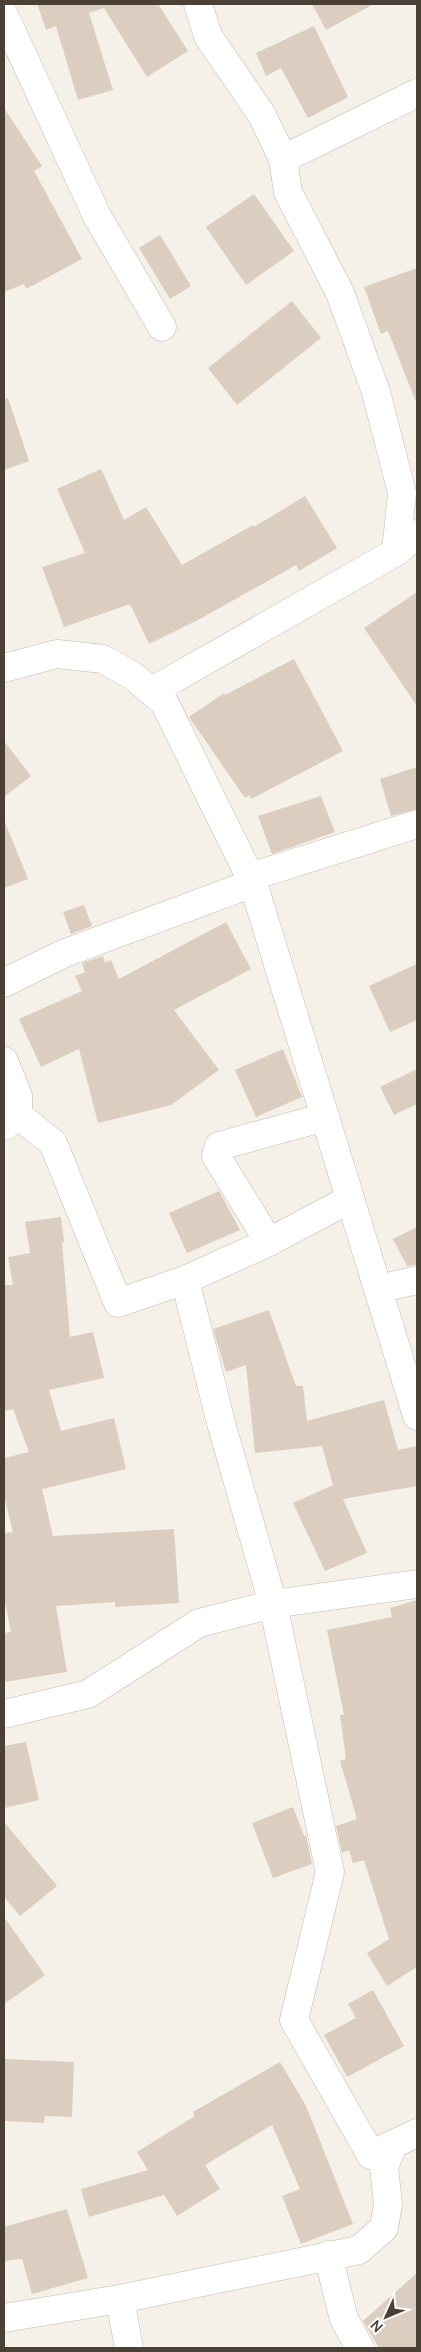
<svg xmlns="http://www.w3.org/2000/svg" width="421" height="2352" font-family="Manrope,sans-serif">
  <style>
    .building { fill: #dbcec0 }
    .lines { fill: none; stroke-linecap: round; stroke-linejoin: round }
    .street-casing { stroke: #c5baad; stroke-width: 29 }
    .street { stroke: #fff; stroke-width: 28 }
  </style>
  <rect width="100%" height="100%" fill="#f5f0e8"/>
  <!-- building -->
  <g class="building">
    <polygon points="37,4 158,4 188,51 147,77 104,8 89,13 113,90 78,100 56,26 46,30"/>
    <polygon points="312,4 374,4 326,30"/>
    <polygon points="314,26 348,97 308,118 281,68 266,76 256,53"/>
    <polygon points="4,108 42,166 34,171 82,259 26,289 24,284 4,292"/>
    <polygon points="254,194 294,251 246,285 206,227"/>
    <polygon points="160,235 191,286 170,299 139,248"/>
    <polygon points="417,268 417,401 416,402 388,331 381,334 364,287"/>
    <polygon points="292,301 321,338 237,405 208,368"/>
    <polygon points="8,398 29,461 4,470 4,399"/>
    <polygon points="101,469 124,520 146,507 182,565 253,525 254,527 305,496 337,548 299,571 296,565 200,619 149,644 130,604 64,627 42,567 85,553 57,489"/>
    <polygon points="417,592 417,706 364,628"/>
    <polygon points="294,659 343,751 251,799 250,795 245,798 189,717 224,693 225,695"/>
    <polygon points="4,741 31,776 4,797"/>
    <polygon points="417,767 417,809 391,816 380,779"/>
    <polygon points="321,796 335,832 272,854 258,816"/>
    <polygon points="4,820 28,879 4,888"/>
    <polygon points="84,905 92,926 71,934 63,912"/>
    <polygon points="226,922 251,969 174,1010 219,1070 171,1105 98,1123 79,1049 41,1067 19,1019 82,991 75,976 85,972 82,963 103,956 105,963 111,960 119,979"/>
    <polygon points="417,964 417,1020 390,1032 369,986"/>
    <polygon points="283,1049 302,1097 256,1117 235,1070"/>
    <polygon points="417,1069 417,1104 394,1115 380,1087"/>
    <polygon points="219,1191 240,1230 187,1253 169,1213"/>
    <polygon points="61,1217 64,1242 62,1242 70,1337 93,1332 104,1378 49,1390 61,1431 114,1418 126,1469 42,1489 53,1536 174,1529 179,1603 115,1607 115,1602 56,1606 67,1672 4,1682 4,1633 11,1632 4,1597 4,1533 13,1532 4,1496 4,1458 29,1452 13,1409 4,1411 4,1285 13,1285 8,1257 30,1253 25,1222"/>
    <polygon points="417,1227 417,1265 407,1266 393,1239"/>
    <polygon points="269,1310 296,1386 303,1386 307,1421 384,1400 398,1450 417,1446 417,1486 343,1499 367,1553 325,1571 293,1503 333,1485 322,1446 255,1453 246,1365 226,1372 213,1329"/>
    <polygon points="417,1600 417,1967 387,1986 367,1953 389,1939 364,1860 353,1863 349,1850 342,1853 336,1826 357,1819 340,1761 346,1759 340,1715 344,1715 327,1630 392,1617 390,1608"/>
    <polygon points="26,1742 39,1800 4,1808 4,1746"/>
    <polygon points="293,1807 304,1836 306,1835 312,1864 273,1878 252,1823"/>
    <polygon points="4,1822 57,1886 20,1916 4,1897"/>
    <polygon points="4,1917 45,1975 4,2004"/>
    <polygon points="373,1990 404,2046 347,2077 324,2035 356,2018 348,2004"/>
    <polygon points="4,2059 74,2062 72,2117 45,2116 44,2123 4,2121"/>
    <polygon points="280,2062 306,2106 353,2224 301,2244 282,2196 300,2189 272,2125 205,2165 220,2189 177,2216 164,2195 89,2217 81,2189 148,2170 137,2152 195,2116 193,2112"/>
    <polygon points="67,2209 88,2278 32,2294 22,2259 4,2261 4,2227"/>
    <polygon points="417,2273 417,2348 379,2348 363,2321"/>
  </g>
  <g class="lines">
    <defs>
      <g id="street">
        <polyline points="198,4 208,36 262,115 283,159 288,192 340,293 376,392 402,493 396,552"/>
        <polyline points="4,15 97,216 162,327"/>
        <polyline points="283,159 417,93"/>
        <polyline points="4,668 57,654 103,659 133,676 164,702 253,883 417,1416"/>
        <polyline points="152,691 396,552 417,534"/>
        <polyline points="250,877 417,824"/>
        <polyline points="4,983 65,953 253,883"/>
        <polyline points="4,1061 18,1096 18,1115 5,1126"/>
        <polyline points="18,1115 53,1143 118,1303 185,1280 269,1242 350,1199"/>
        <polyline points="269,1242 216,1156 219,1146 325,1117"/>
        <polyline points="185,1280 221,1423 273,1604 330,1872 294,2020 371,2155"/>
        <polyline points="379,1289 417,1280"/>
        <polyline points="4,1714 88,1694 199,1623 273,1604 417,1584"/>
        <polyline points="372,2154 417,2133"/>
        <polyline points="328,2255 344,2319 360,2348"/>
        <polyline points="120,2299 129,2348"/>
        <polyline points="4,2318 120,2299 359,2250 384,2228 388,2204 384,2167 391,2150 371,2155"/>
      </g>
    </defs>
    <!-- street casing -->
    <use href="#street" class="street-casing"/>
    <!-- street -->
    <use href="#street" class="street"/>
  </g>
  <!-- border -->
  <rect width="421" height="2352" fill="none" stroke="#4a4036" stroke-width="10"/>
  <!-- north arrow -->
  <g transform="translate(386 2317) rotate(226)" stroke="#ffffff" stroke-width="4" paint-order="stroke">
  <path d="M0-4L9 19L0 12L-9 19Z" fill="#4a4036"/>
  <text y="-8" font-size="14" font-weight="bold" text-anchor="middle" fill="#4a4036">N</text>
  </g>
</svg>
